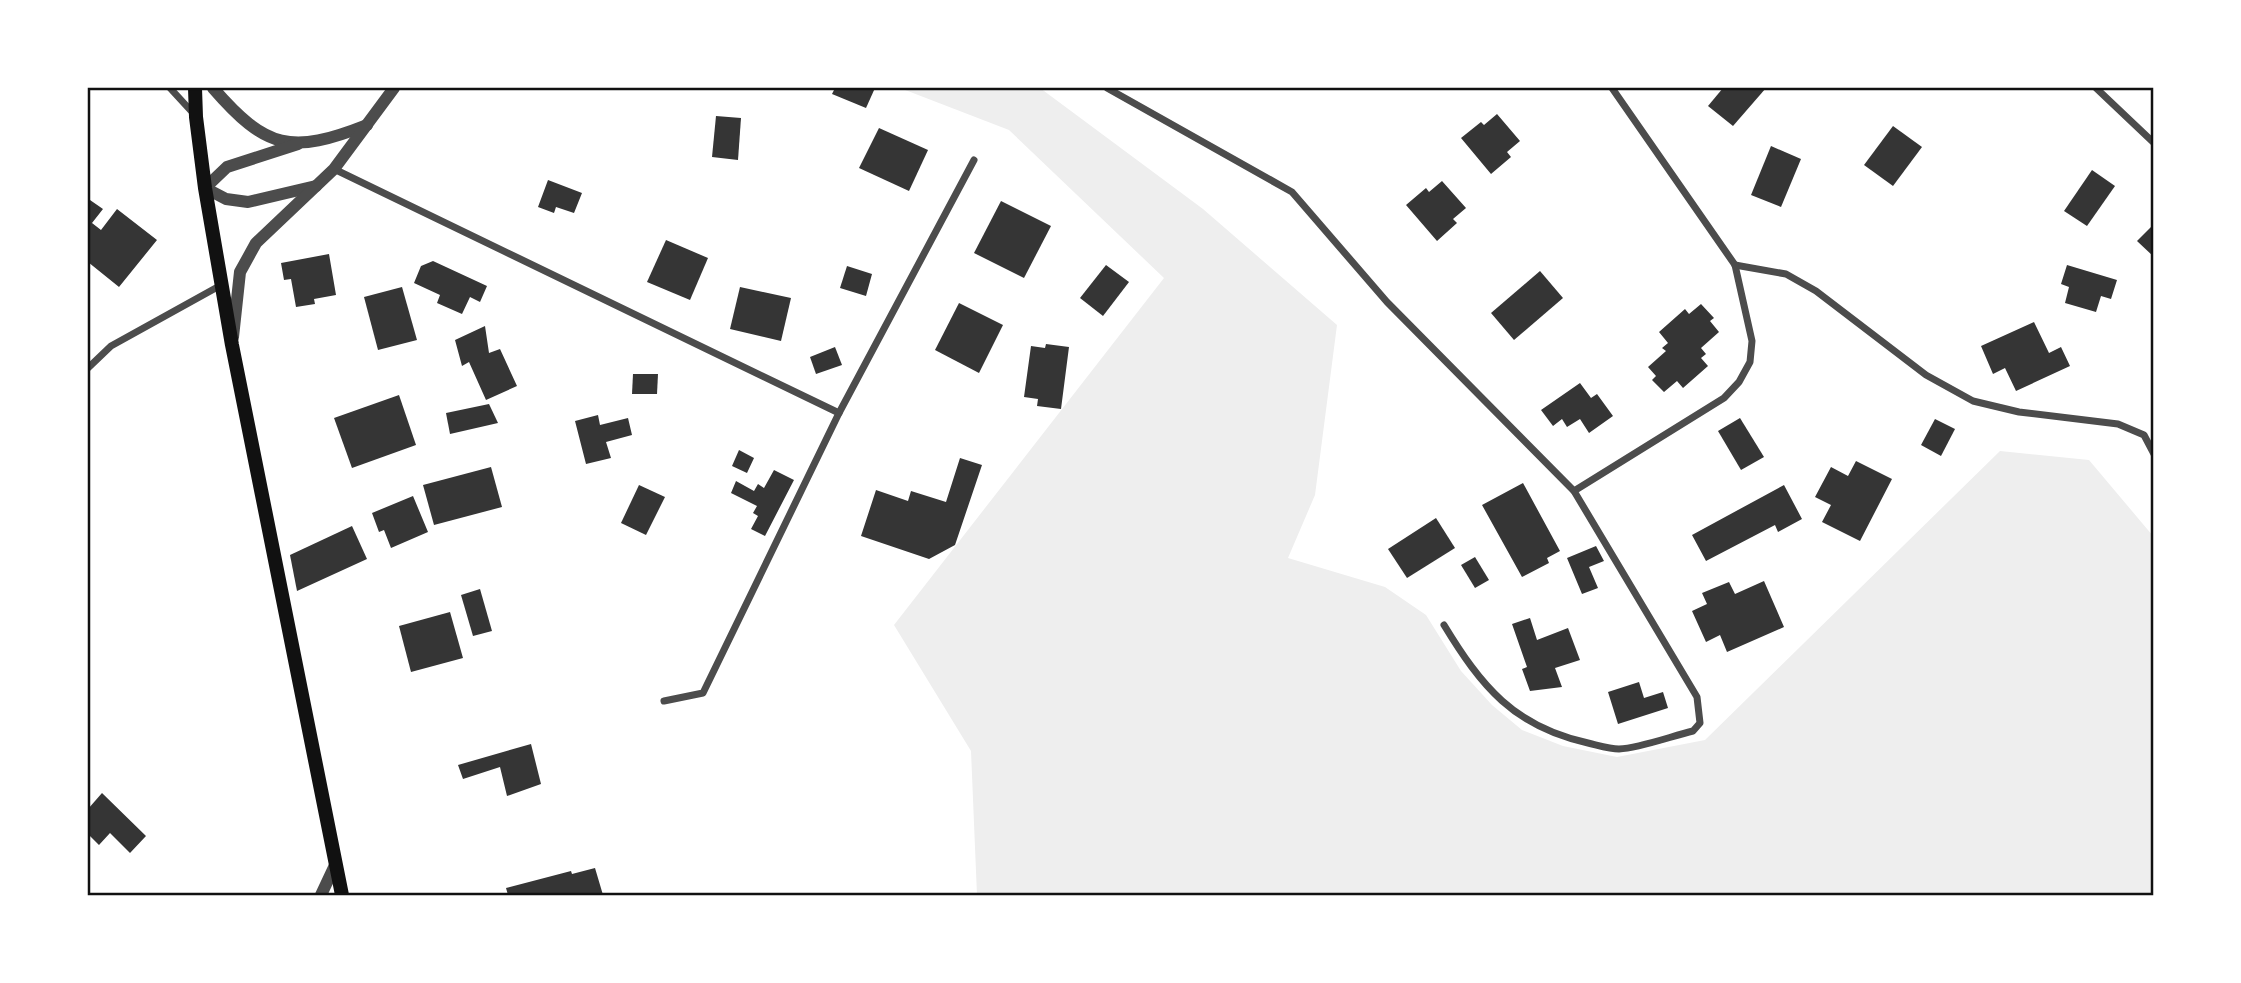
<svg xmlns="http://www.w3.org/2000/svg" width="2241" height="983" font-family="'Space Grotesk',sans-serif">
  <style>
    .green { fill: #eee }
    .building { fill: #353535 }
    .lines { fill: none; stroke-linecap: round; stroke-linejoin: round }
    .minor { stroke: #4c4c4c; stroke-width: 7 }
    .tertiary { stroke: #4c4c4c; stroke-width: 12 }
    .secondary { stroke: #111; stroke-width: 14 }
    .neatline { fill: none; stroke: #111; stroke-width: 2.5 }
  </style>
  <rect width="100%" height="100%" fill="#fff"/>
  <!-- green -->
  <polygon class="green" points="900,88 1040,88 1203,209 1337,325 1315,495 1288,558 1385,587 1426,615 1461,671 1492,705 1522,730 1563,746 1617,757 1705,740 2000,451 2089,460 2153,536 2153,895 977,895 971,751 894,625 1164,278 1009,130"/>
  <!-- building -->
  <g class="building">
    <polygon points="835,88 875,88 866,108 832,94"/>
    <polygon points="1723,88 1766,88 1733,126 1708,106"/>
    <polygon points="1497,114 1520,141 1507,152 1511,157 1491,174 1461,138 1481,122 1484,125"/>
    <polygon points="716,116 741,118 738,160 712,157"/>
    <polygon points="1893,126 1922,147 1893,186 1864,165"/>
    <polygon points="879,128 928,150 909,191 859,168"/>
    <polygon points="1771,146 1801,159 1781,207 1751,195"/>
    <polygon points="2092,170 2115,186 2087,226 2064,211"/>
    <polygon points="548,180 582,193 574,213 556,207 554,213 538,207"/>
    <polygon points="1442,181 1466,208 1453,219 1457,223 1437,241 1406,205 1426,188 1429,192"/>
    <polygon points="90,200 103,209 92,223 101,230 117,209 157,240 119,287 88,262 88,203"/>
    <polygon points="1001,201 1051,226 1024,278 974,253"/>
    <polygon points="2154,224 2154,257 2137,241"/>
    <polygon points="666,240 708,258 690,300 647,282"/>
    <polygon points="329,254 336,295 314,299 315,304 296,307 291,279 284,280 281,263"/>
    <polygon points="433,261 487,286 480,302 470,297 462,314 437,303 440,295 414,283 421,266"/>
    <polygon points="1106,265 1129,282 1103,316 1080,298"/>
    <polygon points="2067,265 2117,280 2111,299 2101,296 2096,312 2065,303 2069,287 2061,284"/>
    <polygon points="847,266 872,274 866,296 840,288"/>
    <polygon points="1540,271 1563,298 1514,340 1491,313"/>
    <polygon points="402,287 417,340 378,350 364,297"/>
    <polygon points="740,287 791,298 781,341 730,329"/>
    <polygon points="959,303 1003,325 979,373 935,350"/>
    <polygon points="1701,304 1714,318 1710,321 1719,332 1701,348 1706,354 1701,358 1708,366 1683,388 1677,381 1664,392 1652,380 1656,376 1648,367 1666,351 1662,348 1668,343 1659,332 1685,309 1689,314"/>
    <polygon points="2034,322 2049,353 2061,347 2070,366 2016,391 2005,368 1993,374 1981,346"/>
    <polygon points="485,326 489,353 500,349 517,386 486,400 469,362 462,366 455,340"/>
    <polygon points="1046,344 1069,347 1061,409 1037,406 1038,399 1024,397 1031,346 1045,348"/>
    <polygon points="835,347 842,365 816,374 810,357"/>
    <polygon points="633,374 658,374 657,394 632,394"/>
    <polygon points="1580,383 1591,398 1597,394 1613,416 1589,433 1580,419 1567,427 1562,419 1553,426 1541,410"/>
    <polygon points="399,395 416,445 352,468 334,418"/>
    <polygon points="489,404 498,423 450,434 446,413"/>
    <polygon points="598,415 600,425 628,418 632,435 606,442 611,458 586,464 575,421"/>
    <polygon points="1740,418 1764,457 1741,470 1718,431"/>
    <polygon points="1935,419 1955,429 1941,456 1921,445"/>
    <polygon points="739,450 754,458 747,473 732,466"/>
    <polygon points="960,458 982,465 955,545 929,559 861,536 876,490 908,501 911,491 946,502"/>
    <polygon points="1856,461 1892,479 1860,541 1822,522 1831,505 1815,497 1831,467 1848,476"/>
    <polygon points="491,467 502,507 434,525 423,485"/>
    <polygon points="774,470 794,480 765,536 751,529 758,516 753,513 757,506 731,493 736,481 754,491 758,484 764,488"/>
    <polygon points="1523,483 1560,551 1547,558 1549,563 1522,577 1482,505"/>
    <polygon points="639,485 665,497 646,535 621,523"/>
    <polygon points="1784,485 1802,519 1778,532 1775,525 1706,561 1692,535"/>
    <polygon points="413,496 428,532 391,548 384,530 379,532 372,513"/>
    <polygon points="1436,518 1455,548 1407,578 1388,549"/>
    <polygon points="352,526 367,559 297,591 290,555"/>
    <polygon points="1596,546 1604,561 1589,567 1598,588 1582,594 1567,558"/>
    <polygon points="1475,557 1489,580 1475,588 1461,565"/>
    <polygon points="1764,581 1784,627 1727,652 1720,635 1706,642 1692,611 1707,604 1702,593 1729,582 1735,594"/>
    <polygon points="480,589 492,631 473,636 461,595"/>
    <polygon points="450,612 463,658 411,672 399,626"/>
    <polygon points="1530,618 1537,640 1568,628 1580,660 1555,668 1562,687 1530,691 1522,669 1527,667 1512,624"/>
    <polygon points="1639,682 1644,698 1663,692 1668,708 1618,724 1608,692"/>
    <polygon points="531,744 541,784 507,796 500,767 463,779 458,765"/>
    <polygon points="102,793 146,836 130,853 110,833 99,845 88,834 88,809"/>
    <polygon points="595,868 603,895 508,895 506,888 571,871 572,874"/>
  </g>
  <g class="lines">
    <!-- minor -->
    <g class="minor">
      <polyline points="170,88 193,113"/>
      <path d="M1107,88L1292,192L1387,302L1574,491L1697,697L1700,723L1693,731C1672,736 1640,748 1619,749C1610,749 1597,745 1588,743C1514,727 1481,686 1444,625"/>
      <polyline points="2096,88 2154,143"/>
      <polyline points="334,169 839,413 703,693 664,701"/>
      <polyline points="1735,265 1786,274 1816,291 1926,375 1973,401 2019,412 2118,424 2144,435 2154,454"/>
      <polyline points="88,368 111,346 223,284"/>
      <polyline points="839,413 974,160"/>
      <polyline points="1574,491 1724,398 1739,382 1750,362 1752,341 1735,265 1612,88"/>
    </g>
    <!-- tertiary -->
    <g class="tertiary">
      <path d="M213,88C266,149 291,155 367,125"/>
      <polyline points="298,144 227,167 205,188 226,199 248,202 316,186"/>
      <polyline points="233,337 240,272 256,243 334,169 394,88"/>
      <polyline points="321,895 336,863"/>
    </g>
    <!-- secondary -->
    <polyline class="secondary" points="195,88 196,117 205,188 232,345 342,895"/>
  </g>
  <!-- border -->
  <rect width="2241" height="983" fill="none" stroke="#ffffff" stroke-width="178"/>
  <rect x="89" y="89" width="2063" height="805" class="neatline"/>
</svg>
